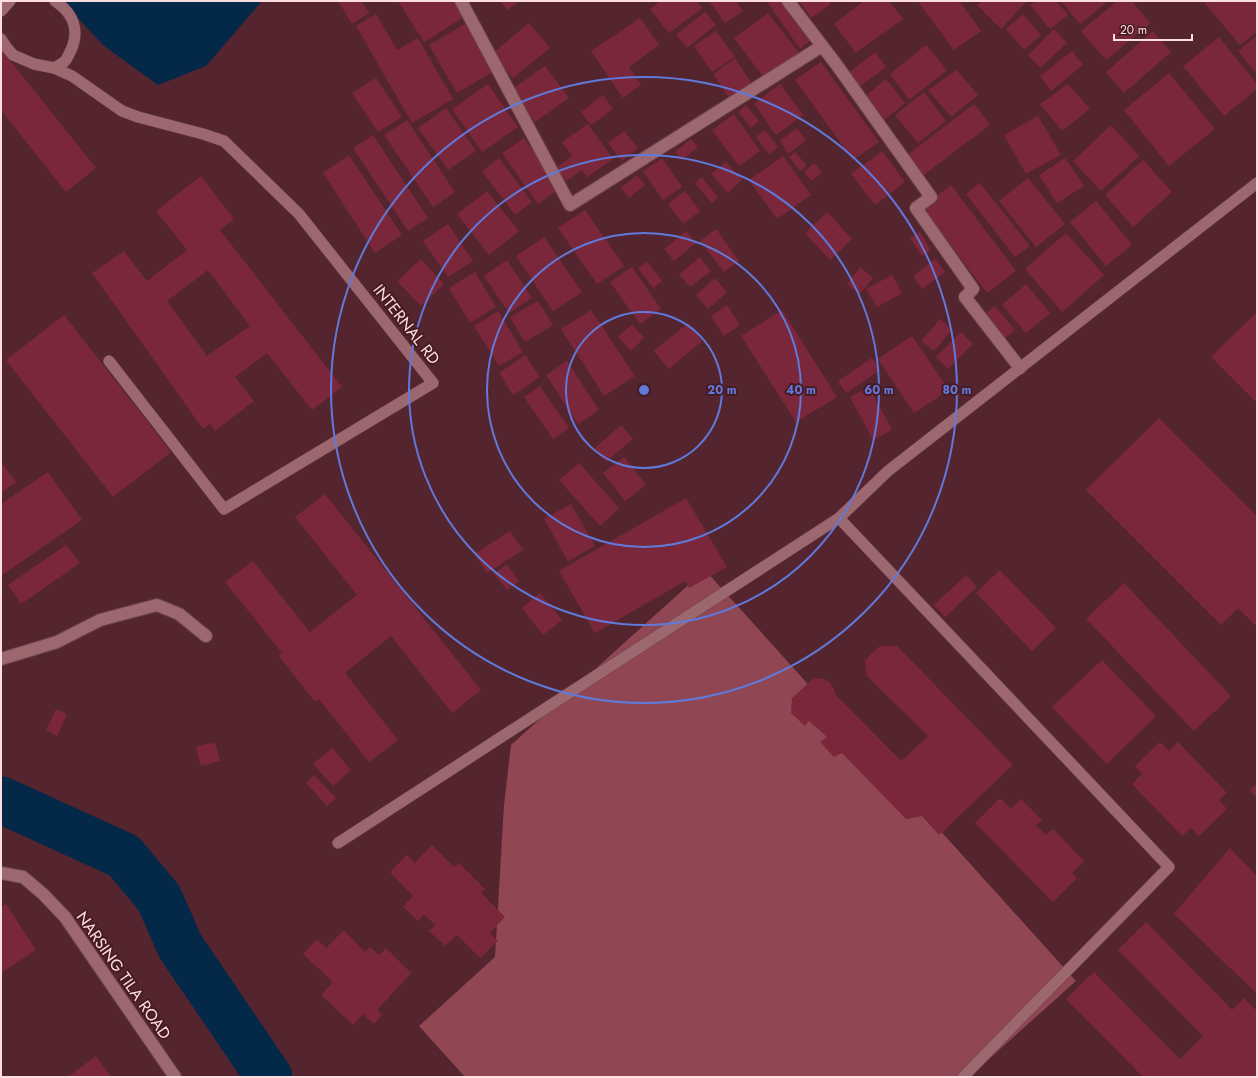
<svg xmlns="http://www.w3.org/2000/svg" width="1258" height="1078" font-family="Jost,sans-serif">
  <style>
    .green { fill: #904653 }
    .water { fill: #042847 }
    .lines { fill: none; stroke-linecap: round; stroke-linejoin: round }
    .river { stroke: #042847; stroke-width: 47 }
    .building { fill: #7b273b; fill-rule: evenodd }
    .lane-casing { stroke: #6a434b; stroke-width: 12 }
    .street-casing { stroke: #6a434b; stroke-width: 14 }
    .lane { stroke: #9d676f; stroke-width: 11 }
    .street { stroke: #9d676f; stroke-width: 12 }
    .ring { fill: none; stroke: #6079db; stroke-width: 2 }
    .labels { text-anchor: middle; stroke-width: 4; stroke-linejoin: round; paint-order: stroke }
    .street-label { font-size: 16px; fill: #fddee1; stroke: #481b24 }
    .centre { fill: #6079db; stroke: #481b24; stroke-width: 2 }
    .ring-label { font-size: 12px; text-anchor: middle; font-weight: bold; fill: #6079db; stroke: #481b24; stroke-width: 4; stroke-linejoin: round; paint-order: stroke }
  </style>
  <rect width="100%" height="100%" fill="#54252e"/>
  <!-- green -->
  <polygon class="green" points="705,570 1076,981 969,1077 465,1077 419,1026 495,957 504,805 511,745"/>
  <!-- water -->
  <polygon class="water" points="62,1 262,1 206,66 158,85 104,46"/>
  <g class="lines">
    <!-- river -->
    <polyline class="river" points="1,800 124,856 159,898 180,946 269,1077"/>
  </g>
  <!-- building -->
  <g class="building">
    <polygon points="338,1 361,1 369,13 352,24"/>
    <polygon points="398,1 454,1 464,17 424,42"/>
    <polygon points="500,1 519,1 508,10"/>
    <polygon points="660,1 696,1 702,8 669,33 650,9"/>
    <polygon points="709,1 736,1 743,11 725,23"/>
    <polygon points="771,1 783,1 811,40 800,49 768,3"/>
    <polygon points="799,1 829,1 831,4 811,18"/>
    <polygon points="864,1 889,1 903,19 856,53 834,24"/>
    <polygon points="921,1 959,1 981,31 954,50 919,3"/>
    <polygon points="982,1 1027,1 1001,29 977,5"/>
    <polygon points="1037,1 1056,1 1068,15 1050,29 1030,5"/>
    <polygon points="1061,1 1108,1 1080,24"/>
    <polygon points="1117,1 1132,1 1150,23 1106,60 1081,31"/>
    <polygon points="1203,1 1257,1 1257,32 1240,45"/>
    <polygon points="705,12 716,25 687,48 676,35"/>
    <polygon points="768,13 799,53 765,79 734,38"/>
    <polygon points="376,14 397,50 418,38 453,99 412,123 356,26"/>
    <polygon points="1023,14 1041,35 1024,50 1006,29"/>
    <polygon points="640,18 659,45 629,67 641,85 623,98 591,51"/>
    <polygon points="467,23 494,71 457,93 429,45"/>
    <polygon points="529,23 550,48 513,78 492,54"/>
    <polygon points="1054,29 1067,43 1040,68 1028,55"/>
    <polygon points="716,31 735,57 712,72 694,46"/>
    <polygon points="1153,31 1171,52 1124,93 1106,72"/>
    <polygon points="1257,35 1257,74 1238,51"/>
    <polygon points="1219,37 1257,84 1257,89 1224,116 1183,66"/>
    <polygon points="926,45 947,70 909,100 890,74"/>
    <polygon points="1,49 96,168 66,192 1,110"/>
    <polygon points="1072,51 1083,65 1051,91 1040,76"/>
    <polygon points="875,52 886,67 858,88 847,74"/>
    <polygon points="735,58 754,87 732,102 713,74"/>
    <polygon points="821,62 879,142 853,160 795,80"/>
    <polygon points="545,66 569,98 535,122 511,90"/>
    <polygon points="957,70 978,95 951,117 928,90"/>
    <polygon points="1169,73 1215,129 1169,166 1124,110"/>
    <polygon points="376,78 402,117 378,132 352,93"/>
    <polygon points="886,79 905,103 883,121 864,97"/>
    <polygon points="488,84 518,127 482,152 452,109"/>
    <polygon points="780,84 803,115 776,135 754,104"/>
    <polygon points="1068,84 1090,109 1062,131 1040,104"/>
    <polygon points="924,92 946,121 918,143 895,115"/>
    <polygon points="603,95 613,109 591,125 581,112"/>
    <polygon points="974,104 990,125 921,177 905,157"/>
    <polygon points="746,105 759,121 751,128 738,112"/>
    <polygon points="446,108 476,151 448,170 418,128"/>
    <polygon points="734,114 760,151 739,166 712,130"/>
    <polygon points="1038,116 1061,155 1026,174 1004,135"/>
    <polygon points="407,120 455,192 433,207 384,135"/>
    <polygon points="588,124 613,159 587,177 582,170 566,181 556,168 572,156 562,142"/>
    <polygon points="1111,125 1139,156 1101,191 1073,161"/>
    <polygon points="797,128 806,140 788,154 780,141"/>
    <polygon points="765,130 778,147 769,154 756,137"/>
    <polygon points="624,131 638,148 622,161 608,143"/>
    <polygon points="373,135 428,218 408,231 353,148"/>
    <polygon points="524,138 560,188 538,204 502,153"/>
    <polygon points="691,139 698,147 682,160 675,152"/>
    <polygon points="882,151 905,182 875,205 851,174"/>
    <polygon points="795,152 807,166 800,171 789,157"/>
    <polygon points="349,155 402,235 375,253 323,173"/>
    <polygon points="783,156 811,195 777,219 749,180"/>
    <polygon points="499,158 532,202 515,215 482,171"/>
    <polygon points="662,158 682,187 663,200 643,171"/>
    <polygon points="1065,158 1084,186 1057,203 1039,175"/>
    <polygon points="1143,160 1172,192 1133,227 1105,195"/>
    <polygon points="726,162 742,180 728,193 711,174"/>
    <polygon points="814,163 822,172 811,181 804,172"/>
    <polygon points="637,175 645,185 629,198 621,188"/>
    <path d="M201,176L234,219L220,230L342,387L312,410L267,353L235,377L254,401L215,431L210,424L203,429L92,273L124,251L147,281L187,250L156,211ZM208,270L250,326L207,356L167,301Z"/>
    <polygon points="702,177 718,197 712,203 695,183"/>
    <polygon points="1028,178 1065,224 1036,247 999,201"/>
    <polygon points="980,183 1030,246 1015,257 966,194"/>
    <polygon points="951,185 1016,271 987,293 922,207"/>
    <polygon points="487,191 519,231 489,255 457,214"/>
    <polygon points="685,191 700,211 683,224 668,204"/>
    <polygon points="1096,201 1132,245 1106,266 1070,222"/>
    <polygon points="585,210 624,266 597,284 558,228"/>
    <polygon points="827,212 852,239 830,260 805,233"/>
    <polygon points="448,224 473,261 448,277 423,241"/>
    <polygon points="716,229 739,261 724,272 700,241"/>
    <polygon points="686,231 696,243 674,261 664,249"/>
    <polygon points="920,232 931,250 922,256 910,238"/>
    <polygon points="1066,233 1104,275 1062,312 1025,269"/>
    <polygon points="544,237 582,292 553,311 516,256"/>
    <polygon points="700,257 711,271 690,287 679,274"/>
    <polygon points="421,259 444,284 421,306 397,281"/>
    <polygon points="935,259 945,272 922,289 913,276"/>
    <polygon points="507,260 532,298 509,313 484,276"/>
    <polygon points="647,261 662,281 653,288 638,268"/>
    <polygon points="632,267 661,309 640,324 610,282"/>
    <polygon points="860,267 873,278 860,294 847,284"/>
    <polygon points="475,272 496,307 470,323 449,288"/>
    <polygon points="892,275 902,293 877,307 866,289"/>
    <polygon points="715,278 727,292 708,309 696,295"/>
    <polygon points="1026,284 1050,313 1026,333 1002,305"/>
    <polygon points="538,301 553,325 525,342 510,317"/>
    <polygon points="727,305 740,325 724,336 711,316"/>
    <polygon points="995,306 1015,330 1004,339 984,315"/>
    <polygon points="591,310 635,376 604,396 561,329"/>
    <polygon points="782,310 837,397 796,422 741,336"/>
    <polygon points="498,311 523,352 499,366 474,326"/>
    <polygon points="1257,312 1257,403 1211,357"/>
    <polygon points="64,315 171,452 113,497 6,360"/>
    <polygon points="940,319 952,330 934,351 921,341"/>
    <polygon points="688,323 702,341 669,369 654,351"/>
    <polygon points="632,324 644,338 631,351 618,337"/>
    <polygon points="961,332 973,344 948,369 936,357"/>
    <polygon points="912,336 949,390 914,413 878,359"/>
    <polygon points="525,355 540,377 513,395 499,373"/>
    <polygon points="872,358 880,370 846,393 838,381"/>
    <polygon points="567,361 599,410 578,424 546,375"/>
    <polygon points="540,386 569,428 553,439 524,397"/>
    <polygon points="869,387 892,430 873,440 850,397"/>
    <polygon points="1159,418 1257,516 1257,627 1238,608 1221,625 1086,490"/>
    <polygon points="621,425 633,439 606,462 594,449"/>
    <polygon points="624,457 646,485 625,501 603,473"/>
    <polygon points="1,462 16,482 1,493"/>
    <polygon points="579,463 619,508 600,526 559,480"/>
    <polygon points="48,472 82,520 2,575 1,573 1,504"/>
    <polygon points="325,494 481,690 452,713 391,636 345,673 398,740 369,762 319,699 315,702 279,656 282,653 225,582 253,561 310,632 357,595 295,517"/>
    <polygon points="686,498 727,567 689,588 685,581 595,633 559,571"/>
    <polygon points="571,504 595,546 568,561 544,519"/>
    <polygon points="510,531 523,550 487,573 475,554"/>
    <polygon points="66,545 80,563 21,604 8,585"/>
    <polygon points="507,564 519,581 507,590 494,574"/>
    <polygon points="1000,570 1056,628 1032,651 976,593"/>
    <polygon points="966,575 977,587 945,617 934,605"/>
    <polygon points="1124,583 1231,696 1194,731 1086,619"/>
    <polygon points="540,593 562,620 543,635 522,608"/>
    <polygon points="880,646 897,646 1013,765 939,835 922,816 906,819 842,753 834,757 820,742 827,737 809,721 805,726 791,713 792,698 814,678 823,679 830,682 834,689 834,693 901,761 928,736 867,676 865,660"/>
    <polygon points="1102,660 1156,716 1107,764 1052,707"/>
    <polygon points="56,709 67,714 57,736 46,730"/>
    <polygon points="215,742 220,761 201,766 196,747"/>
    <polygon points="1160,742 1169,751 1178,742 1227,793 1219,800 1227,809 1199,836 1191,828 1182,836 1132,784 1142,774 1135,766"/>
    <polygon points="332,748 351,770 333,786 313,764"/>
    <polygon points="314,775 336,798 327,806 306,783"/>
    <polygon points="1257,783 1257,798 1250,790"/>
    <polygon points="1000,798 1011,809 1021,799 1042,820 1036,826 1046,835 1053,829 1084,861 1072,873 1077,878 1053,902 975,823"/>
    <polygon points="432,845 454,867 459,863 485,889 481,893 505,917 490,933 498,941 480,958 457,935 445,946 429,931 435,925 424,914 418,921 403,907 413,896 390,872 407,855 415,863"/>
    <polygon points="1230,848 1257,876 1257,994 1174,914"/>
    <polygon points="6,904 36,950 1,973 1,907"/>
    <polygon points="1146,922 1232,1010 1244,998 1257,1011 1257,1077 1143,1077 1066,999 1094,972 1180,1059 1203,1036 1118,950"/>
    <polygon points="344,930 365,952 370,947 379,955 386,948 411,973 377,1010 382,1015 374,1024 363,1014 353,1025 321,995 333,982 303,954 317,939 326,948"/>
    <polygon points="96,1056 111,1077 68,1077"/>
  </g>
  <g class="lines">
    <defs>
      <g id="lane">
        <polyline points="1,11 10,1"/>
        <polyline points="1,39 7,48 13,55 34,64 54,68 72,76 122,111 138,117 203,134 224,141 299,214 433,383 224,509 109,361"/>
        <path d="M54,68C57,66 62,64 65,61C67,59 69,54 71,50C80,30 73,13 55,1"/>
        <polyline points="839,518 1169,867 963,1077"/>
        <polyline points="338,843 839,518 888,471 1257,183"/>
      </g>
      <g id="street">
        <polyline points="461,1 570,205 822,46"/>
        <polyline points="788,1 836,64 931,197 916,208 973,289 965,297 1020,368"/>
        <polyline points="1,659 57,642 100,620 157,605 179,614 206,636"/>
        <polyline points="1,873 23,877 43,894 65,917 175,1077"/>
      </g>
    </defs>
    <!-- lane casing -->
    <use href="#lane" class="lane-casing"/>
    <!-- street casing -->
    <use href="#street" class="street-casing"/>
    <!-- lane -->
    <use href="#lane" class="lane"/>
    <!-- street -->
    <use href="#street" class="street"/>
  </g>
  <!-- distance rings -->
  <g class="ring">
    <circle cx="644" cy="390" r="78"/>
    <circle cx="644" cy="390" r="157"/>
    <circle cx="644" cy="390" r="235"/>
    <circle cx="644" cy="390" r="313"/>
  </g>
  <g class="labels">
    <!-- street labels -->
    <g class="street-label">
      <text transform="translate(407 324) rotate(52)" y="6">INTERNAL RD</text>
      <text transform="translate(124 975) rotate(55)" y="6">NARSING TILA ROAD</text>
    </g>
  </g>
  <circle cx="644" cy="390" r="6" class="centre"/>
  <g class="ring-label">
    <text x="722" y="394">20 m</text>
    <text x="801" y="394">40 m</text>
    <text x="879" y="394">60 m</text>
    <text x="957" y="394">80 m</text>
  </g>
  <!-- border -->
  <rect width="1258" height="1078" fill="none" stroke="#fddee1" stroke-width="4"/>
  <!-- scale -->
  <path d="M1114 34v6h78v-6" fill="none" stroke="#fddee1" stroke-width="2"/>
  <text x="1120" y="34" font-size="12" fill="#fddee1" stroke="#481b24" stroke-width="3" paint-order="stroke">20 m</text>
</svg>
